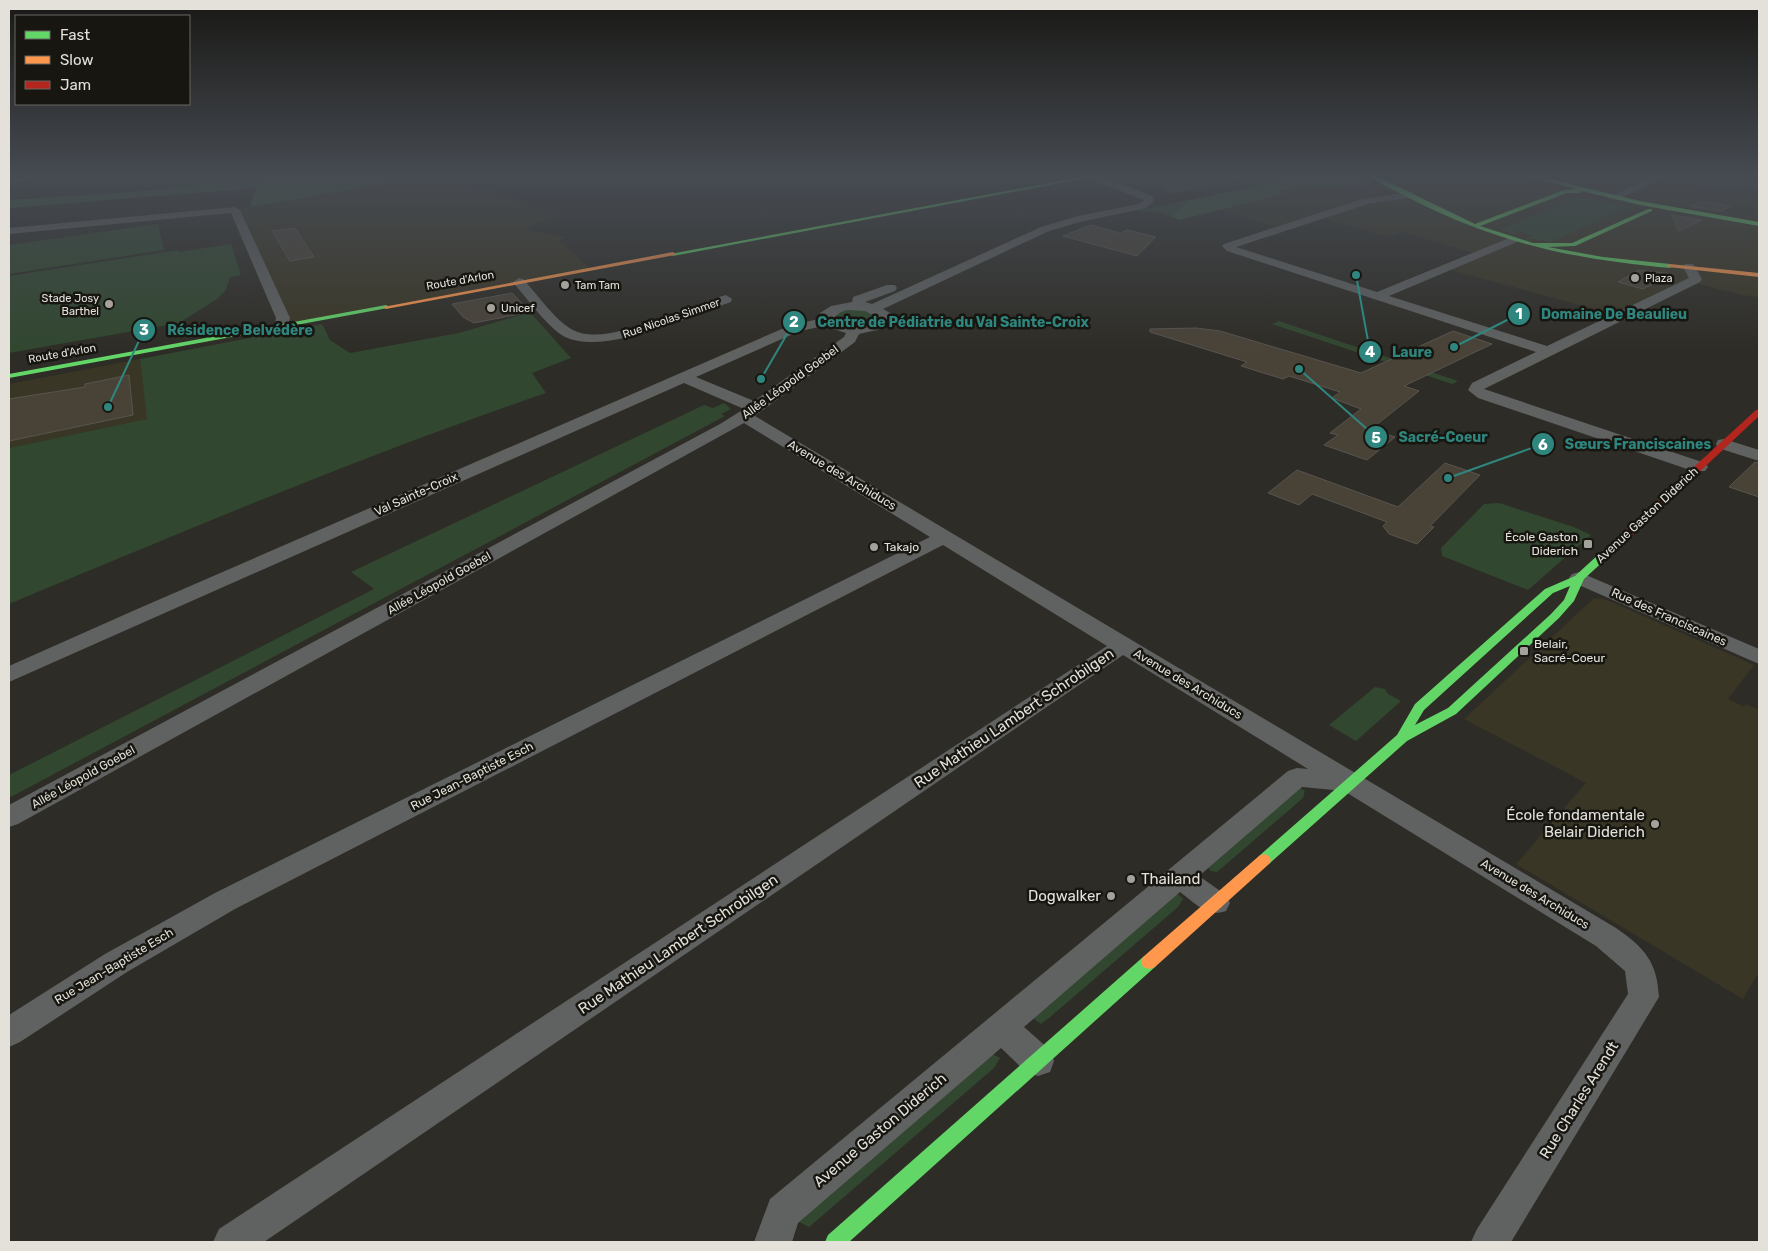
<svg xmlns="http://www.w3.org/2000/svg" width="1768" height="1251" font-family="Rubik,sans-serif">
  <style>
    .built { fill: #3a3625 }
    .green { fill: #31472f }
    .forest { fill: #3c5b39 }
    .building { fill: #494237; stroke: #585550 }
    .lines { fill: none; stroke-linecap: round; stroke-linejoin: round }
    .street { fill: #606261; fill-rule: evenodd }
    .fast { fill: #63d668; fill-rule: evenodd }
    .slow { fill: #ff974d; fill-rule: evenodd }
    .jam { fill: #b3261e; fill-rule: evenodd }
    .poi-dot { fill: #a4a29b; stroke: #171611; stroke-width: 2 }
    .labels { text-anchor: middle; stroke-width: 5; stroke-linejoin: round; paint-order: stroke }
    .far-poi-label { font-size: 11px; fill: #e3e1da; stroke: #171611; text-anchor: start }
    .far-street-label { font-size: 11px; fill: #e3e1da; stroke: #171611 }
    .street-label { font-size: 12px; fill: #e3e1da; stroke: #171611 }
    .poi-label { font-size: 12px; fill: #e3e1da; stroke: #171611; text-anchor: start }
    .near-street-label { font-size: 15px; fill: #e3e1da; stroke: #171611 }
    .near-poi-label { font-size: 15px; fill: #e3e1da; stroke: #171611; text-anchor: end }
    .leader { fill: none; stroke: #2f867e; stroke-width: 2 }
    .callout-dot { fill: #2f867e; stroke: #171611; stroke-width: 2 }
    .mark-label { font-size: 15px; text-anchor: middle; font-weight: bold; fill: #fff }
    .callout-label { font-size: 14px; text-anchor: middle; font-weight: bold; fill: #2f867e; stroke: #171611; stroke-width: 5; stroke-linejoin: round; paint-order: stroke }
  </style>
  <rect width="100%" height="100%" fill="#2e2c26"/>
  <!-- built -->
  <g class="built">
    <polygon points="429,176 452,176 470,187 479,190 488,188 554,216 524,230 565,237 559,241 591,269 282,325 235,210"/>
    <polygon points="1371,176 1644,176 1685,184 1759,190 1759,297 1742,295 1691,282 1620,316 1443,268 1477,254 1402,232 1390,237 1317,217 1280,228 1220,210 1282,194 1276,192 1312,185 1318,188 1384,183"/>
    <polygon points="140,359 148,419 9,448 9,384"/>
    <polygon points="1594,598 1607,600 1754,665 1728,699 1744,707 1746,704 1759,710 1759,972 1743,999 1516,864 1586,783 1464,719"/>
  </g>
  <!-- green -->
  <g class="green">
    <polygon points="815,176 823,180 782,188 762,177"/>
    <polygon points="1303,176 1272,183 1254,177 1172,194 1139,177"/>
    <polygon points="1644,176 1759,176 1759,190 1685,184"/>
    <polygon points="1581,196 1630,207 1550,242 1525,238 1534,236 1516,231 1512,232 1517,234 1515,235 1501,229"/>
    <polygon points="1193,199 1183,204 1172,217 1161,213 1136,211"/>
    <polygon points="158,224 164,250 9,274 9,245"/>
    <polygon points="231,244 241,275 230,277 226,290 217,299 179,323 9,353 9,276 178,250 179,252"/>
    <path d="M846,309H861L878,317L877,320C864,326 845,330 834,319L836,313Z"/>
    <path d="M530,312L571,358L532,373L546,393C364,455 187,530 9,604V448L147,419L140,359L322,324L330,340L350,353L459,333Z"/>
    <polygon points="1279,321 1458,381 1452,384 1272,324"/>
    <polygon points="724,403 731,409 721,414 725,416 9,798 9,775 374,589 351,572 704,405 713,408"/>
    <polygon points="1499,503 1574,527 1591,535 1528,590 1442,556 1441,548 1484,504"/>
    <polygon points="1375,687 1385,689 1388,694 1401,701 1356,741 1329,725"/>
    <polygon points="1299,787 1305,791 1303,798 1223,867 1217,872 1211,871 1208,868"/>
    <polygon points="1177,893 1183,899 1178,907 1049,1018 1041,1024 1034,1019 1038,1011"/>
    <polygon points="988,1052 1000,1058 994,1068 809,1227 799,1222"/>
  </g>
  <!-- forest -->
  <g class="forest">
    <polygon points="285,176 429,176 256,206 250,206 256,188 9,208 9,200 132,192"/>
    <polygon points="1303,176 1358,176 1373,184 1318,188 1312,185 1277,191 1283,194 1179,220 1172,217 1186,201"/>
  </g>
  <!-- building -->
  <g class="building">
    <polygon points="1702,201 1731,206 1720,211 1690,206"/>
    <polygon points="1671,215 1672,215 1702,220 1679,231"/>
    <polygon points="1091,225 1120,233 1127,230 1156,237 1137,256 1063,236"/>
    <polygon points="295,228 314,257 290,261 272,231"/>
    <polygon points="1639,270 1673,274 1643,289 1618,282"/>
    <polygon points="512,293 530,312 474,323 463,317 452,304"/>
    <polygon points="1196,328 1220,331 1361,373 1453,331 1492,344 1404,386 1419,391 1371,429 1395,437 1367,460 1324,445 1338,435 1330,433 1361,409 1332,398 1340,392 1289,376 1283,379 1241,366 1247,362 1150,332 1150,329"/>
    <polygon points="129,375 133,415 9,441 9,399 85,387 85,384"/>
    <polygon points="1755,462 1759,463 1759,497 1729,487"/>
    <polygon points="1445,463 1480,475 1430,526 1434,527 1417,544 1389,534 1383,526 1387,522 1312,494 1299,505 1268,493 1297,470 1398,507"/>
  </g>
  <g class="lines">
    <!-- street -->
    <g class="street">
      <polygon points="20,176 39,176 9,185 9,179"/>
      <path d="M1089,176H1100L1152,196L1154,201L1146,208L1080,222L1049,231L883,309L892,314V319L877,330L859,334L855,342L755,416L1616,928C1645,948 1657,962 1659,997L1511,1242H1471L1477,1229L1628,994L1625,971L1596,946L1344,791L1302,787L1199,876L1226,895L1230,903L1226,911C1207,918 1195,903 1180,892L1024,1027L1050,1050L1054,1061L1050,1072L1038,1076L1026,1072L1001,1048L798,1223L792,1242H754L770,1199L1288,771L1297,768L1308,769L1123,655L264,1242H213L219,1229L1107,646L943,545L235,909L127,972L20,1042L9,1047V1015L105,954L215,893L930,537L744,423L18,824L9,827V805L720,424L744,409L684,383L9,682V666L135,610L791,325L819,319L820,313L831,306L852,302L853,297L887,285H895L897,288L895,291L865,302L872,304L1041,227L1078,216L1139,204L1144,200L1090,179ZM847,310L865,311L878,318C866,329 846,328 832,319L841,312ZM824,326L846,333L844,337L754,401L696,377L800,331Z"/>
      <polygon points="1653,176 1667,176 1617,200 1608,198"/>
      <polygon points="1410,192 1414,193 1414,197 1368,204 1236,247 1377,292 1509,238 1517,238 1517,242 1389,296 1547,346 1689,278 1683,267 1685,264 1693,264 1702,279 1700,282 1484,389 1705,463 1708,467 1705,471 1693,471 1478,398 1468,390 1472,383 1536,352 1227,251 1222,246 1224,244 1362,199"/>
      <polygon points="235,207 240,210 290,318 287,328 282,329 275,325 276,318 231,213 9,234 9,228"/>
      <path d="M519,278L523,279C537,294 557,323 575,331C609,347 690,304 726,295L732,299L731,302C691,316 605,356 565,337C548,328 528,299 515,285L513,282Z"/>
      <polygon points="1724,439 1759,450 1759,461 1718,448 1716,444 1718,440"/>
      <polygon points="1579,572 1759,649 1759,664 1572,582 1569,578 1572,574"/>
    </g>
    <!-- fast -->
    <g class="fast">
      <polygon points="1086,176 1098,176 673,256 670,254"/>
      <path d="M1369,176H1376L1475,224L1564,190L1577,189L1526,176H1536L1640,201L1759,222V226L1640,205L1582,191L1580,193H1567L1480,226L1533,243H1572L1648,209H1652V211L1575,246L1548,247L1603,257L1670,264L1673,266L1670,268C1574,259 1500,244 1413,200C1398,192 1382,185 1369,176Z"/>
      <polygon points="386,305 388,306 388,308 9,378 9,374"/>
      <path d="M1626,532L1631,535L1630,537L1584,579L1574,601L1559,618L1456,714L1407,741L1269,864L1264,866L1259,864L1257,860L1259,856L1397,735L1415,704L1545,589L1575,576L1622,533ZM1570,586L1564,600L1551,614L1448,708L1415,725L1424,710L1553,593Z"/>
      <polygon points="1149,955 1155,957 1157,962 1155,967 849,1242 825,1242 828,1235 1143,957"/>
    </g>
    <!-- slow -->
    <g class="slow">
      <polygon points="673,252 676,254 675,255 386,309 383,307"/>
      <polygon points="1670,264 1759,273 1759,277 1668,267 1668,265"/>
      <polygon points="1264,854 1269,856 1271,860 1269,864 1155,967 1149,969 1143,967 1141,962 1143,957 1259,856"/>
    </g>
    <!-- jam -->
    <polygon class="jam" points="1756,410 1759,410 1759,416 1630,537 1622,537 1621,535 1622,533"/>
  </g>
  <!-- sky -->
  <linearGradient id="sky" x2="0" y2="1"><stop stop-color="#191815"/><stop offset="0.5" stop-color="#464b52"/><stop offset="1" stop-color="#464b52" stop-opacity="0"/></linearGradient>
  <rect width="1768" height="352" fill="url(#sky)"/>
  <!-- markers -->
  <g class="poi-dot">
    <circle cx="1635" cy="278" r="5"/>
    <circle cx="565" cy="285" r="5"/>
    <circle cx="109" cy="304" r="5"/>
    <circle cx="491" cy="308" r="5"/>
    <rect x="1583" y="539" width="10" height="10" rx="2.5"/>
    <circle cx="874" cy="547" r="5"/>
    <rect x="1519" y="646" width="10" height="10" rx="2.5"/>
    <circle cx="1655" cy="824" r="5"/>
    <circle cx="1131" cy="879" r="5"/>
    <circle cx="1111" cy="896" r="5"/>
  </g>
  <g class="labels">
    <!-- far-poi labels -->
    <g class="far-poi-label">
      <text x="1645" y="282">Plaza</text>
      <text x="575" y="289">Tam Tam</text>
      <text x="99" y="302" text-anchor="end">Stade Josy<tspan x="99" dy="13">Barthel</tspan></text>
      <text x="501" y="312">Unicef</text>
    </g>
    <!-- far-street labels -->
    <g class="far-street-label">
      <text transform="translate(460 280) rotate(-10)" y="4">Route d'Arlon</text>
      <text transform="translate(671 318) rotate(-19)" y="4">Rue Nicolas Simmer</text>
      <text transform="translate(62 353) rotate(-10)" y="4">Route d'Arlon</text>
    </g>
    <!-- street labels -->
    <g class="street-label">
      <text transform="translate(790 382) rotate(-36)" y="4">Allée Léopold Goebel</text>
      <text transform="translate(842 475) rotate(31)" y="4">Avenue des Archiducs</text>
      <text transform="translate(416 494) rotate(-24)" y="4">Val Sainte-Croix</text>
      <text transform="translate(1647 515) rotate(-43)" y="4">Avenue Gaston Diderich</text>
      <text transform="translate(439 583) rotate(-29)" y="4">Allée Léopold Goebel</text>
      <text transform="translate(1669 617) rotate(24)" y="4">Rue des Franciscaines</text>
      <text transform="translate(1188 684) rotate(31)" y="4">Avenue des Archiducs</text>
      <text transform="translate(472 776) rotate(-27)" y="4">Rue Jean-Baptiste Esch</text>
      <text transform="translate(83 777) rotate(-29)" y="4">Allée Léopold Goebel</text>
      <text transform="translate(1535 894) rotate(31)" y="4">Avenue des Archiducs</text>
      <text transform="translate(114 966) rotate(-31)" y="4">Rue Jean-Baptiste Esch</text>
    </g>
    <!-- poi labels -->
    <g class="poi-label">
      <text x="1578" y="541" text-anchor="end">École Gaston<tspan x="1578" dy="14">Diderich</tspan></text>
      <text x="884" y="551">Takajo</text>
      <text x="1534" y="648">Belair,<tspan x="1534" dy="14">Sacré-Coeur</tspan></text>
    </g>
    <!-- near-street labels -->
    <g class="near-street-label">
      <text transform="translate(1014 718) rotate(-34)" y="5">Rue Mathieu Lambert Schrobilgen</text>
      <text transform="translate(678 944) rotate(-34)" y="5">Rue Mathieu Lambert Schrobilgen</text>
      <text transform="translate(1579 1100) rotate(-58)" y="5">Rue Charles Arendt</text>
      <text transform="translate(880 1130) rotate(-40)" y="5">Avenue Gaston Diderich</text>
    </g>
    <!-- near-poi labels -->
    <g class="near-poi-label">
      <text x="1645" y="820">École fondamentale<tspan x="1645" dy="17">Belair Diderich</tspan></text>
      <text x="1141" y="884" text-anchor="start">Thailand</text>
      <text x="1101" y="901">Dogwalker</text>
    </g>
  </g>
  <!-- callouts -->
  <path class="leader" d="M1454 347L1519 314M761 379L794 322M108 407L144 330M1356 275L1370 352M1299 369L1376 437M1448 478L1543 444"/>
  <g class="callout-dot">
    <circle cx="1454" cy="347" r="5"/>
    <circle cx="761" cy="379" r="5"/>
    <circle cx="108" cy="407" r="5"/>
    <circle cx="1356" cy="275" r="5"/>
    <circle cx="1299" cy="369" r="5"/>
    <circle cx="1448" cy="478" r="5"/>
    <circle cx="1519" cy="314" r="12"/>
    <circle cx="794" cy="322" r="12"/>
    <circle cx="144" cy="330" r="12"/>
    <circle cx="1370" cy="352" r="12"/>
    <circle cx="1376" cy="437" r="12"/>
    <circle cx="1543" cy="444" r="12"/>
  </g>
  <g class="mark-label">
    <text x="1519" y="319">1</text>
    <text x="794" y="327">2</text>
    <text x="144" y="335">3</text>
    <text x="1370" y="357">4</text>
    <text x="1376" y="443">5</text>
    <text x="1543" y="450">6</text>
  </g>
  <g class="callout-label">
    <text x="1614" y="319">Domaine De Beaulieu</text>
    <text x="953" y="327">Centre de Pédiatrie du Val Sainte-Croix</text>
    <text x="240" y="335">Résidence Belvédère</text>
    <text x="1412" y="357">Laure</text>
    <text x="1443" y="442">Sacré-Coeur</text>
    <text x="1638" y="449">Sœurs Franciscaines</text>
  </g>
  <!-- border -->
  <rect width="1768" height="1251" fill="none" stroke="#e3e1da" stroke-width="20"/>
  <!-- legend -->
  <rect x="15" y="15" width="175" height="90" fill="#171611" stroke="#696761"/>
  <rect x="25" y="31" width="25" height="8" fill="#63d668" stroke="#696761"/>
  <text x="60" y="40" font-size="15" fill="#e3e1da">Fast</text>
  <rect x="25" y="56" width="25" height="8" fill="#ff974d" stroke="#696761"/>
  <text x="60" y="65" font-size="15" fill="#e3e1da">Slow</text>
  <rect x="25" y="81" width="25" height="8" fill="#b3261e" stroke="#696761"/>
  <text x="60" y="90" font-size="15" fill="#e3e1da">Jam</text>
</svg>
